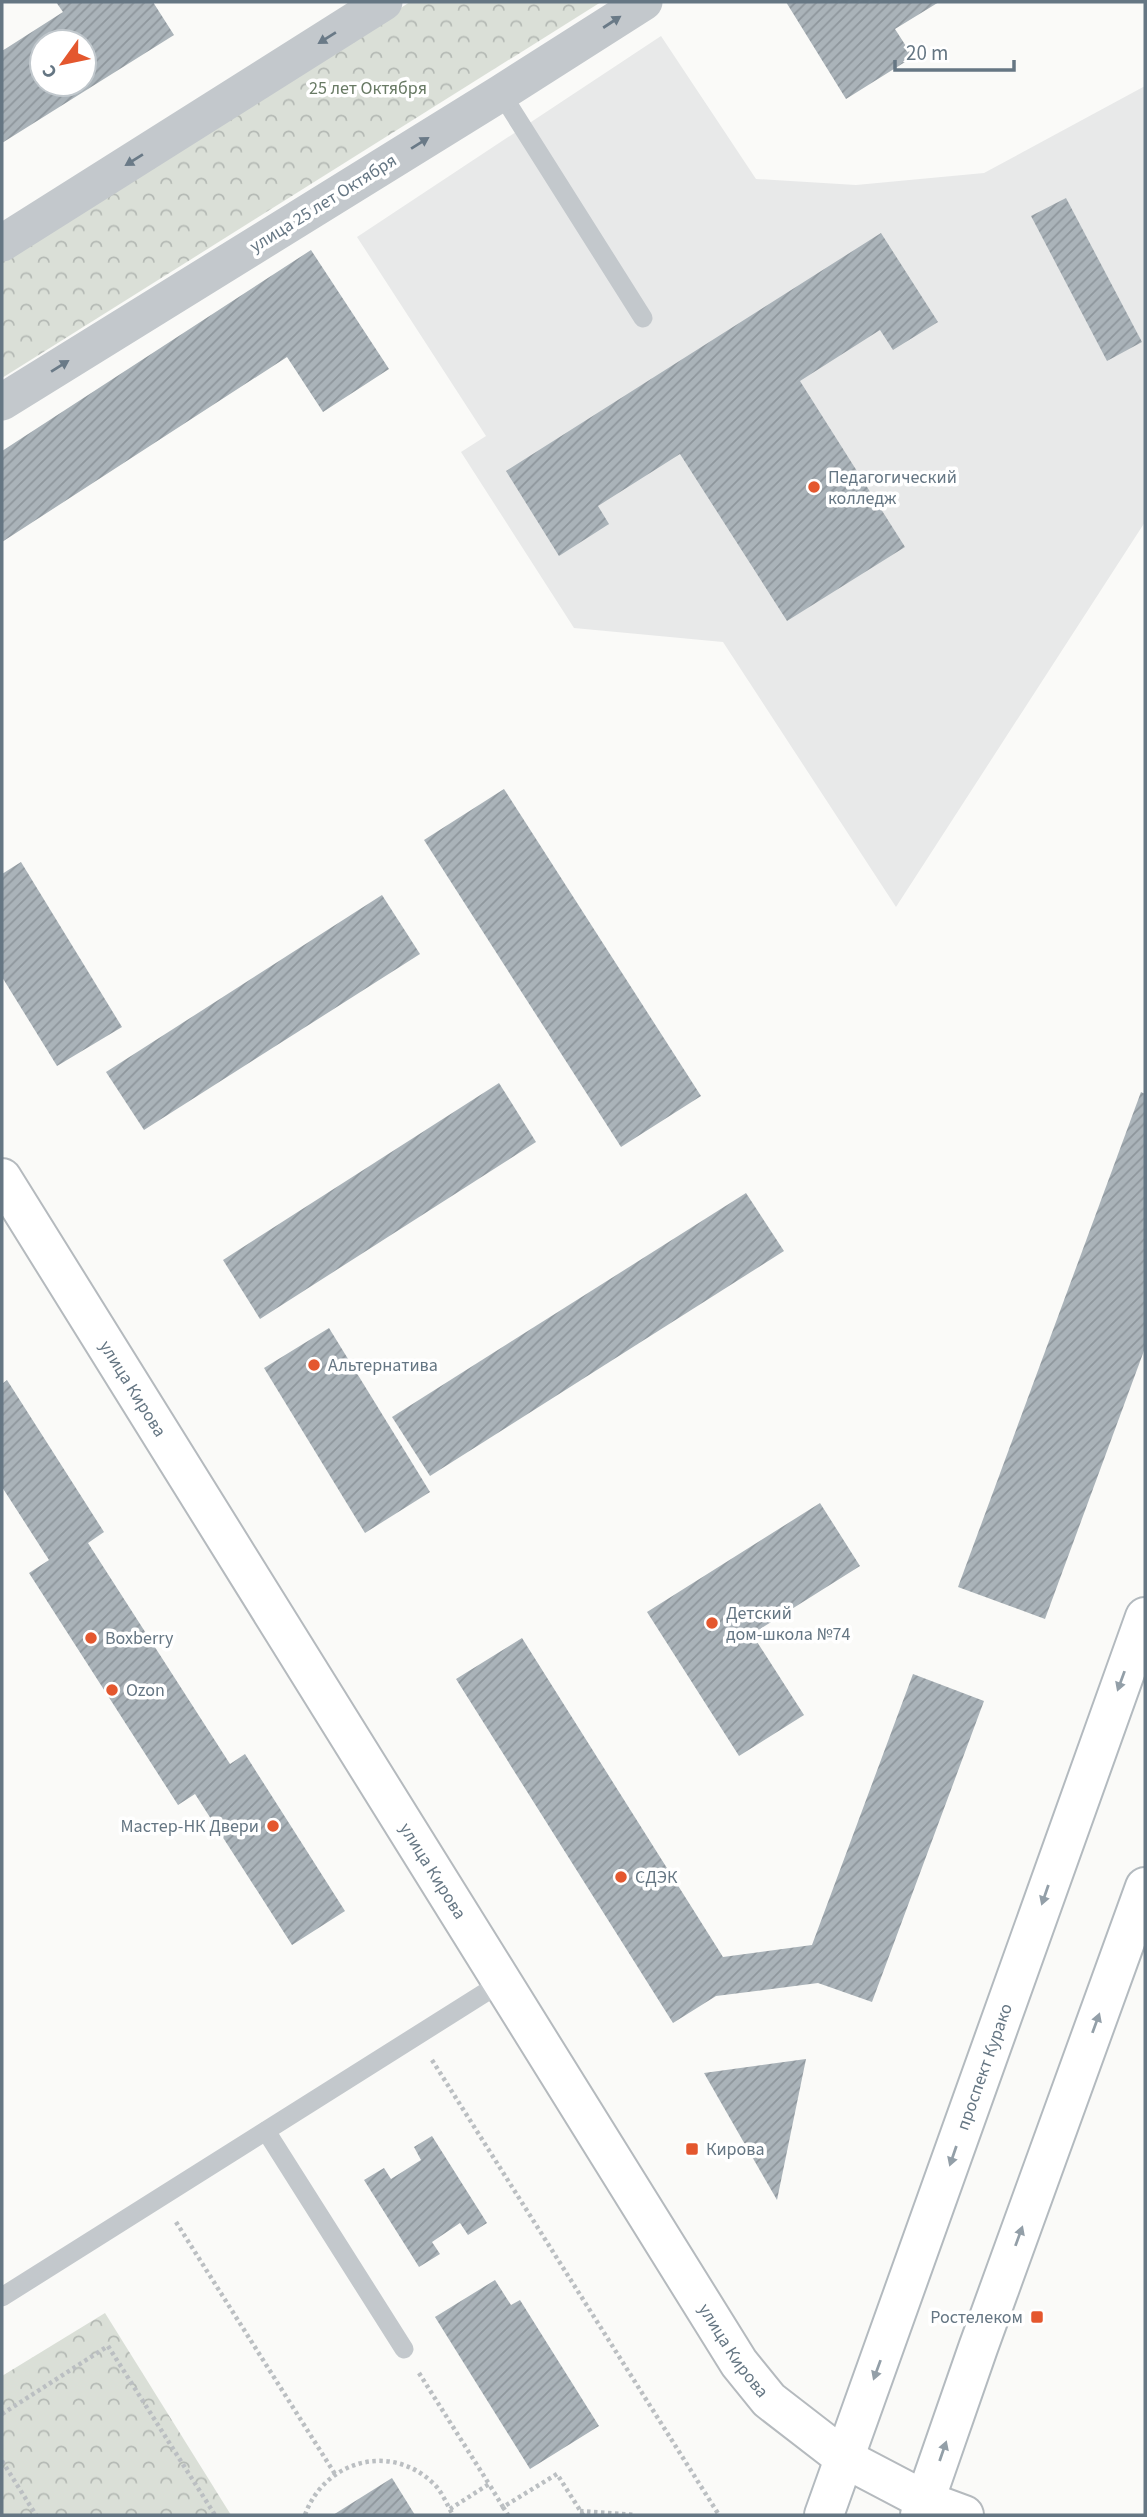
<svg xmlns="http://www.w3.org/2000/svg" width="1147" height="2517" font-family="'Source Sans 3',sans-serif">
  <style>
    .built { fill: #e8e9e9 }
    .park { fill: url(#park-crowns) }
    .building { fill: url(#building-hatch); fill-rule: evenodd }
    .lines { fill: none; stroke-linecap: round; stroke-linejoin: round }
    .secondary-casing { stroke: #b3babf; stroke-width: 42 }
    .primary-casing { stroke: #b5babe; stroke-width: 42 }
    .path { stroke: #bbbfc2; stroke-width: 4.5; stroke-dasharray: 3.5 3.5; stroke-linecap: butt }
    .service { stroke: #c3c8cc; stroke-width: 19 }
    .minor { stroke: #c3c8cc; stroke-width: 37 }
    .secondary { stroke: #fff; stroke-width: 38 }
    .primary { stroke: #fff; stroke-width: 38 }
    .oneway { fill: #6a7a87 }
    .oneway2 { fill: #939fa8 }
    .poi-dot { fill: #e4572e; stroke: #fff; stroke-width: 2.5 }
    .labels { text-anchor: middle; stroke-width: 7; stroke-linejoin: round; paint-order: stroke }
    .park-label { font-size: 18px; fill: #687a64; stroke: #fff }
    .street-label { font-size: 18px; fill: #657683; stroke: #fff }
    .poi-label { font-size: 18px; fill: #657683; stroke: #fff; text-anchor: start }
  </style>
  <defs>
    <pattern id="park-crowns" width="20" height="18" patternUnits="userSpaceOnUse" patternTransform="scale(1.75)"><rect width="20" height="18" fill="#dadfd7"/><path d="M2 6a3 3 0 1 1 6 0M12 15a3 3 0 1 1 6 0" fill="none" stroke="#b4b9b4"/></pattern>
    <pattern id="building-hatch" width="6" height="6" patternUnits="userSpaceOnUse" patternTransform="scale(1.75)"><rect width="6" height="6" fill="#aab3b9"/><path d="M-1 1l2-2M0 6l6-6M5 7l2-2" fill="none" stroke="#8e969c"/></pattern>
  </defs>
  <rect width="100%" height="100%" fill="#fafaf8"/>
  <!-- built -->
  <polygon class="built" points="661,36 756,179 856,185 984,173 1145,86 1145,522 896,907 723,642 574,628 461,452 486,436 357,237"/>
  <!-- park -->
  <g class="park">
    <polygon points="410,2 601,2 2,378 2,259"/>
    <polygon points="105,2313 231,2515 2,2515 2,2376"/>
  </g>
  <!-- building -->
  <g class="building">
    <path d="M56,2H153L174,35L2,143V51L63,12ZM42,42H84V84H42Z"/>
    <polygon points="786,2 939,2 895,29 913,57 846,99"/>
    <polygon points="1066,198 1142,342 1107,361 1031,216"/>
    <polygon points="881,233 938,322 893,350 880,330 800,381 905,547 787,621 680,454 598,506 609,524 559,556 506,471"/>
    <polygon points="311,250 389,369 323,412 287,357 2,542 2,451"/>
    <polygon points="504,789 701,1096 621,1147 424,840"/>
    <polygon points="21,862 122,1027 57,1066 2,977 2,874"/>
    <polygon points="382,895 420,954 144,1130 106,1072"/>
    <polygon points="499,1083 536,1142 260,1319 223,1260"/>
    <polygon points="1141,1092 1145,1094 1145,1348 1045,1619 958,1587"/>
    <polygon points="746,1193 784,1251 430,1476 392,1417"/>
    <polygon points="329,1328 430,1492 365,1533 264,1368"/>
    <polygon points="7,1380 104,1532 88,1543 230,1764 245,1754 345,1911 292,1945 195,1794 178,1805 29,1573 49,1560 2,1487 2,1384"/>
    <polygon points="820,1503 860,1566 752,1634 804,1715 739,1756 647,1612"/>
    <polygon points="522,1638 723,1957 812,1945 913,1674 984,1701 872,2002 818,1983 716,1996 673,2023 456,1679"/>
    <polygon points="806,2059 777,2200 704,2073"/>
    <polygon points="432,2136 487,2223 468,2235 460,2223 432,2242 440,2254 419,2267 364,2180 384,2168 391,2179 421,2160 414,2147"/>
    <polygon points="495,2280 511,2305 520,2300 599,2426 530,2469 435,2317"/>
    <polygon points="392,2478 415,2515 333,2515"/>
  </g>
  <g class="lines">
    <defs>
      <g id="secondary">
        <path id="s1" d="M824,2515L1145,1617"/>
        <polyline points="920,2515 978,2348 1145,1887"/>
      </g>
      <g id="primary">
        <path id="s2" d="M2,1178L739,2363L769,2400L844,2458L926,2501L964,2515"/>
      </g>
    </defs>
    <!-- secondary casing -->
    <use href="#secondary" class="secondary-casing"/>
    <!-- primary casing -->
    <use href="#primary" class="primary-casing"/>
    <!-- path -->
    <g class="path">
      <polyline points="432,2060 719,2515"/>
      <polyline points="176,2222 335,2474"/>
      <polyline points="419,2373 489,2484"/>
      <polyline points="2,2414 108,2346 215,2515"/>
      <polyline points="2,2461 36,2515"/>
      <polyline points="503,2507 508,2515"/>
      <polyline points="450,2509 489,2484 503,2507 557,2474 583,2515"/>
      <polyline points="580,2511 635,2515"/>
      <path d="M305,2515C324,2461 390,2442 433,2483C442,2491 447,2505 453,2515"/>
    </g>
    <!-- service -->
    <g class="service">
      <polyline points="501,93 643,318"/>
      <polyline points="266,2131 404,2349"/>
      <polyline points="2,2297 502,1982"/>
    </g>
    <!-- minor -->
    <g class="minor">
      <polyline points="2,243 384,2"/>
      <polyline points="2,402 501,93 644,2"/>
    </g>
    <!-- secondary -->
    <use href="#secondary" class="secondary"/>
    <!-- primary -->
    <use href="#primary" class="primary"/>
  </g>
  <!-- one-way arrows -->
  <defs><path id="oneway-solid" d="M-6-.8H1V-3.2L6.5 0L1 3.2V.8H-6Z" transform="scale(1.75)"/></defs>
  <g class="oneway">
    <use href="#oneway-solid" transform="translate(612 22) rotate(-33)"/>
    <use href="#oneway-solid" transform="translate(327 38) rotate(148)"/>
    <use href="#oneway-solid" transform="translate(420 143) rotate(-32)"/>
    <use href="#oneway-solid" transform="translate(134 160) rotate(148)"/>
    <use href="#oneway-solid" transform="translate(60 366) rotate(-32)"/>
  </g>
  <g class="oneway2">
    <use href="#oneway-solid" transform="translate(1121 1681) rotate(110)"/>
    <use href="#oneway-solid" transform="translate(1045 1895) rotate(109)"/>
    <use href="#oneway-solid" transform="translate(1096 2023) rotate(-70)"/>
    <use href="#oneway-solid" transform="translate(953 2156) rotate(109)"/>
    <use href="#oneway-solid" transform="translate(1019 2236) rotate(-70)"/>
    <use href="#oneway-solid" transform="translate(877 2370) rotate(110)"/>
    <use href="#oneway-solid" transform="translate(943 2451) rotate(-71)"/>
  </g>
  <!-- markers -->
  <g class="poi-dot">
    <circle cx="814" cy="487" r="7"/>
    <circle cx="314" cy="1365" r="7"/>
    <circle cx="712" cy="1623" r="7"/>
    <circle cx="91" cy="1638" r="7"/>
    <circle cx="112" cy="1690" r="7"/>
    <circle cx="273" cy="1826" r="7"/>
    <circle cx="621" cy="1877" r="7"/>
    <rect x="685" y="2142" width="14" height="14" rx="3.5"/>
    <rect x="1030" y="2310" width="14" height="14" rx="3.5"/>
  </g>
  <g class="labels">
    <!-- park labels -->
    <g class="park-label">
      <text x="368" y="94">25 лет Октября</text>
    </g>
    <!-- street labels -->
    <g class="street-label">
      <text transform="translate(323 203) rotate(-32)" y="6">улица 25 лет Октября</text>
      <text dy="6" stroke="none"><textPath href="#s2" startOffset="248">улица Кирова</textPath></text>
      <text dy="6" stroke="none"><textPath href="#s2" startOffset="816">улица Кирова</textPath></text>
      <text dy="6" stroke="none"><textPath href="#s1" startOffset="476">проспект Курако</textPath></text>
      <text dy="6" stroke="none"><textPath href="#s2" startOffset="1382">улица Кирова</textPath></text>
    </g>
    <!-- poi labels -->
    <g class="poi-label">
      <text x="828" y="483">Педагогический<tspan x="828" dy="21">колледж</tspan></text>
      <text x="328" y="1371">Альтернатива</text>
      <text x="726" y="1619">Детский<tspan x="726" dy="21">дом-школа №74</tspan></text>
      <text x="105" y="1644">Boxberry</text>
      <text x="126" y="1696">Ozon</text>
      <text x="259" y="1832" text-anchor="end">Мастер-НК Двери</text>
      <text x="635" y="1883">СДЭК</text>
      <text x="706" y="2155">Кирова</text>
      <text x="1023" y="2323" text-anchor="end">Ростелеком</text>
    </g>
  </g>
  <!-- border -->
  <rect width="1147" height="2517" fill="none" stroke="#657683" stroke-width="7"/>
  <!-- north arrow -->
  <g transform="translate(63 63) rotate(237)"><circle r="33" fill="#ffffff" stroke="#c1c8cd" stroke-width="2"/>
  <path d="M0-5L12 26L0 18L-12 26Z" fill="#e4572e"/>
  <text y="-10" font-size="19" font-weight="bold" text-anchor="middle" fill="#657683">С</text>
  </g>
  <!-- scale -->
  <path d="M895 60v10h119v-10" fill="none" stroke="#657683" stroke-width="3.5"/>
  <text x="906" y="60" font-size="21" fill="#657683" stroke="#ffffff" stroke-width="5" paint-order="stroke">20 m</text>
</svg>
